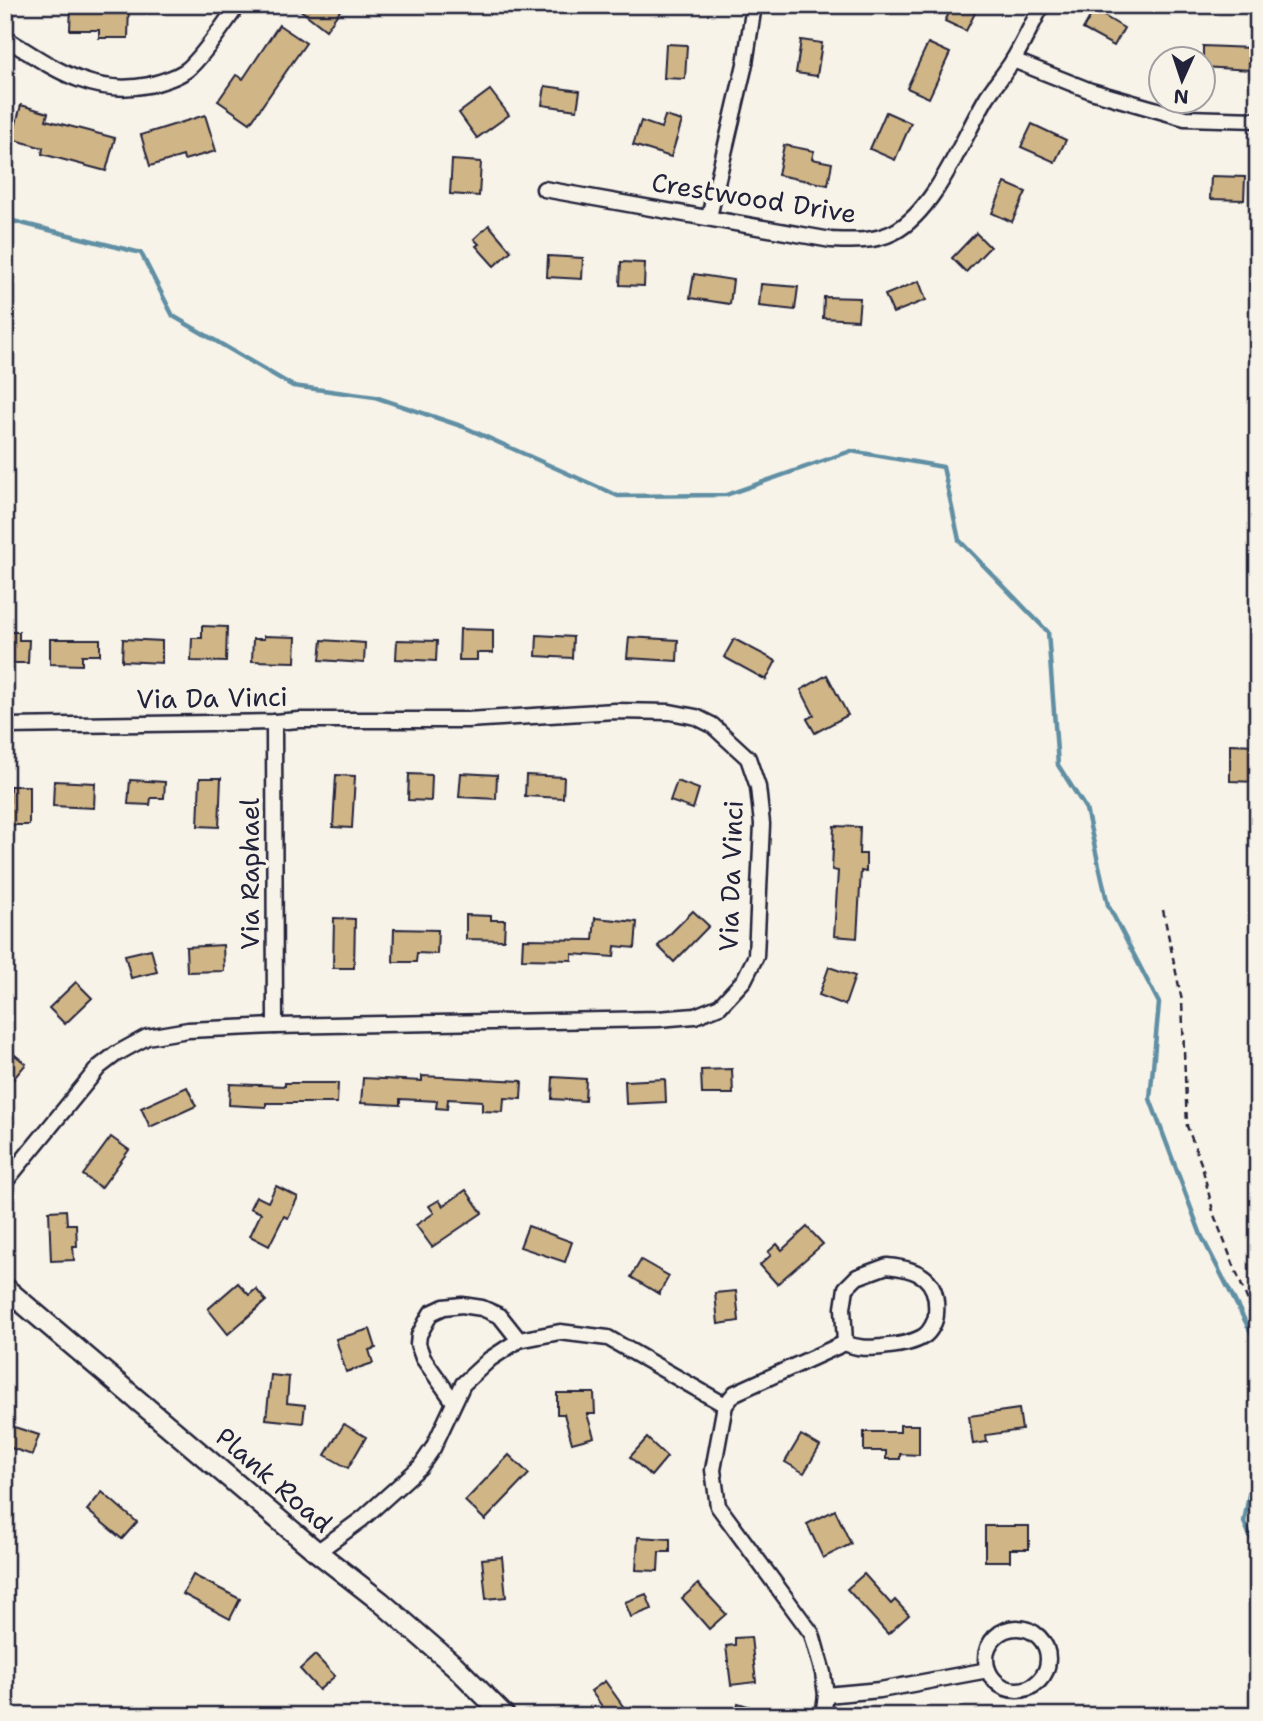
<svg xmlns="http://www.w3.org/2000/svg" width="1263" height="1721" font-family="'Shantell Sans',sans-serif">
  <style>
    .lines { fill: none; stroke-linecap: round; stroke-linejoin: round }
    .stream { stroke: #618fa4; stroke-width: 4.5 }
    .building { fill: #d0b586; stroke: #22223b; stroke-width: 2 }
    .street-casing { stroke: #22223b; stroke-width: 19 }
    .secondary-casing { stroke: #22223b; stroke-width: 24 }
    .path { stroke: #22223b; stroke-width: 2.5; stroke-dasharray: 7 5; stroke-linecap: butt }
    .street { stroke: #f7f3e8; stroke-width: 14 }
    .secondary { stroke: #f7f3e8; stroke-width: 19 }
    .labels { text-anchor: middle; stroke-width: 7; stroke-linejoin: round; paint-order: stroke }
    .street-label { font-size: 26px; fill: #22223b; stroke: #f7f3e8 }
  </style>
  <rect width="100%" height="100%" fill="#f7f3e8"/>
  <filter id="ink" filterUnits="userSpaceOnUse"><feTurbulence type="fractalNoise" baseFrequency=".0143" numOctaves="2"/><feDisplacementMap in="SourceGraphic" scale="14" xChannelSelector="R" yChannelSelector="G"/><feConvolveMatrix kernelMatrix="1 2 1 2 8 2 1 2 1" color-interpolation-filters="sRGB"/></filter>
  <g filter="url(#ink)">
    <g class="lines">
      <!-- stream -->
      <g class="stream">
        <polyline points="5,219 141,253 173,316 293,386 375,397 464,427 618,496 726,495 851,451 943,467 959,540 1048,632 1058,765 1086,809 1108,905 1159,1003 1150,1099 1201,1235 1258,1346"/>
        <polyline points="1258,1446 1244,1522 1258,1554"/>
      </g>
    </g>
    <!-- building -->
    <g class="building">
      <polygon points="71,5 129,5 128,38 99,38 99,30 70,30"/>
      <polygon points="294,5 344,5 326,30"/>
      <polygon points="953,5 979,5 966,31 945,21"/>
      <polygon points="1094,10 1124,28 1114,46 1083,29"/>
      <polygon points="279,25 306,43 250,123 218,101 236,75 243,79"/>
      <polygon points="801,40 822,43 817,76 796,73"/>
      <polygon points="928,43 950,53 929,98 907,88"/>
      <polygon points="666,44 687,45 685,79 664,78"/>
      <polygon points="1203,46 1251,48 1250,70 1203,67"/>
      <polygon points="545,86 580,91 577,110 542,105"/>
      <polygon points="490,90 509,115 477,138 459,113"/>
      <polygon points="21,105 48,113 46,120 115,138 106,171 42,154 43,148 12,139"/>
      <polygon points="886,112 911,123 895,160 870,149"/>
      <polygon points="205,115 216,151 184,160 183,156 150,166 141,135"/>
      <polygon points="665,116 682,121 671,157 633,145 641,121 661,128"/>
      <polygon points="1032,124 1066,140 1055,162 1021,147"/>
      <polygon points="784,145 814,151 812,159 832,163 828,185 778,175"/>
      <polygon points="452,160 481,162 479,196 450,194"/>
      <polygon points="1211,176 1245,177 1244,200 1210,199"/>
      <polygon points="1005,183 1026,192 1012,222 992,213"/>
      <polygon points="489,225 511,251 494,266 476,246 479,244 474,239"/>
      <polygon points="976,233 990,247 966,272 952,258"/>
      <polygon points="548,256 583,258 582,279 547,277"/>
      <polygon points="621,262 645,263 644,286 620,285"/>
      <polygon points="694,274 733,280 730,304 690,298"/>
      <polygon points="919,281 926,300 893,313 885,295"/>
      <polygon points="761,284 798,287 795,310 759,306"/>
      <polygon points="824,297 860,298 858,320 823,318"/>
      <polygon points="202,626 227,627 226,662 191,661 192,638 202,638"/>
      <polygon points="460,629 493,630 493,653 477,653 477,660 459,660"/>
      <polygon points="5,632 19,632 19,640 29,640 28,663 5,663"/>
      <polygon points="537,635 573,637 572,658 536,656"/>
      <polygon points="264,636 296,637 295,662 252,661 253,639 264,639"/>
      <polygon points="629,637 678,640 677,661 627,658"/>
      <polygon points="50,639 100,639 100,655 82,655 82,665 50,664"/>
      <polygon points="123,639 162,641 162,663 122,661"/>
      <polygon points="734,639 776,661 766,680 724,657"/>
      <polygon points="322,640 365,643 364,663 320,660"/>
      <polygon points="397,640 437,641 436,661 396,659"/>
      <polygon points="827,675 848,715 815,733 807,719 814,715 801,690"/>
      <polygon points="1230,744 1257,745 1257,782 1230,781"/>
      <polygon points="461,773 497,775 496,799 459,797"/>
      <polygon points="409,774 432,775 431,801 408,800"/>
      <polygon points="336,775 355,776 352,828 333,827"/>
      <polygon points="526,775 564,777 563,798 525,796"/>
      <polygon points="200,778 221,778 219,827 198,826"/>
      <polygon points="130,780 165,782 164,798 151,798 150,805 128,804"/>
      <polygon points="54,781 95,783 94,808 53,806"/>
      <polygon points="677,781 699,789 693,809 670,801"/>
      <polygon points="10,786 29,786 29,825 5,825 5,802 10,802"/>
      <polygon points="834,826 860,827 859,854 866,854 866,872 861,871 857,938 834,936 838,871 832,870"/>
      <polygon points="693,911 709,926 674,962 658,946"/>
      <polygon points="466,915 491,916 491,920 505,920 504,940 466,939"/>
      <polygon points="334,918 355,919 354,968 333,968"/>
      <polygon points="595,918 637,922 635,948 615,946 614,957 572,954 572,960 522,959 523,939 593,940"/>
      <polygon points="394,929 438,930 437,954 417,953 416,962 393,962"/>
      <polygon points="223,945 224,971 187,972 186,947"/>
      <polygon points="151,949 157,972 131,978 125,955"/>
      <polygon points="829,967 855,976 845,1005 819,995"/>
      <polygon points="76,982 92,998 65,1024 49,1008"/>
      <polygon points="5,1047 26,1064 5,1089"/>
      <polygon points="732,1069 733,1094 702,1094 701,1070"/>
      <polygon points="422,1076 522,1081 521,1099 504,1098 503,1112 482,1111 482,1101 448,1099 447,1109 436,1108 437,1101 400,1099 400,1105 361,1103 363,1078 422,1081"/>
      <polygon points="553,1077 586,1079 585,1101 552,1099"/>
      <polygon points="665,1079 666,1102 626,1104 625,1081"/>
      <polygon points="285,1083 338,1083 337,1103 266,1103 266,1107 229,1105 230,1084 285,1086"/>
      <polygon points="187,1087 196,1106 150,1127 141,1108"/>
      <polygon points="111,1137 129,1150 101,1188 83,1175"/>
      <polygon points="276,1186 298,1197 288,1218 284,1216 269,1246 250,1236 261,1213 250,1208 256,1196 268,1202"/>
      <polygon points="466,1190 482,1213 432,1247 416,1225 434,1213 429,1206 439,1200 443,1206"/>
      <polygon points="66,1210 67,1224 76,1224 77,1246 73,1246 74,1260 51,1261 49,1211"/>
      <polygon points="528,1226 572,1242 565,1262 520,1247"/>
      <polygon points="807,1227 823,1244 777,1284 760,1265 771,1255 768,1252 777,1244 782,1250"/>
      <polygon points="641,1260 669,1276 659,1294 631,1277"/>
      <polygon points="238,1283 249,1295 256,1289 266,1301 228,1334 208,1309"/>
      <polygon points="736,1291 739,1321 718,1324 715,1293"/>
      <polygon points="370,1329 376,1348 369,1350 373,1363 346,1372 336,1339"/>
      <polygon points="271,1375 289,1377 287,1403 305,1405 303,1423 266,1419"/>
      <polygon points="557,1393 594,1393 595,1414 587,1414 594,1437 572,1443 564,1414 557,1414"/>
      <polygon points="1019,1409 1022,1430 986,1435 987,1442 973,1444 969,1416"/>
      <polygon points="5,1424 39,1435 32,1455 5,1446"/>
      <polygon points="344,1424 366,1437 348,1468 325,1455"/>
      <polygon points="900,1425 919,1425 919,1455 900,1454 900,1459 886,1459 886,1451 864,1451 864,1432 900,1432"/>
      <polygon points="801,1435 820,1446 804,1473 785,1462"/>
      <polygon points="647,1438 667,1457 651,1476 630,1457"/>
      <polygon points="509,1455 529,1474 485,1520 465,1501"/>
      <polygon points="102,1492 137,1522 122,1539 87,1510"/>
      <polygon points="835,1510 851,1544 823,1558 807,1524"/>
      <polygon points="985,1526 1029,1526 1029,1549 1010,1549 1010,1561 985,1561"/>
      <polygon points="638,1537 670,1539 670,1552 659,1552 658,1571 636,1570"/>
      <polygon points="502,1557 506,1597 486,1599 482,1559"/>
      <polygon points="864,1574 891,1604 895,1600 909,1615 888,1634 847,1589"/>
      <polygon points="193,1575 240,1599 230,1619 183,1594"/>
      <polygon points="698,1584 726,1614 709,1629 682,1598"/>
      <polygon points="646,1594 652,1609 631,1617 625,1602"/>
      <polygon points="751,1637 756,1682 731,1685 726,1646 735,1645 735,1638"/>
      <polygon points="315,1655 335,1676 319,1690 300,1669"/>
      <polygon points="605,1681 630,1716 609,1716 591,1691"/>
      <polygon points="738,1703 770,1713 769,1716 735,1716"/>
    </g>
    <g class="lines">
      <defs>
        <g id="street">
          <path d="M5,38C52,67 91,97 149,85C161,82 178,77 188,69C205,54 224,24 238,5"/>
          <polyline points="1013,60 1091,91 1185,118 1258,120"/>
          <path d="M544,189L831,240C853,241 874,242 894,232C936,210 963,137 987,97C995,85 1004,74 1012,62C1023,44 1032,24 1042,5"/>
          <polyline points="709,217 745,64 754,5"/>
          <polyline points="274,722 275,1026"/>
          <polyline points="5,726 274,722 299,720 467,720 615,711 670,712 696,717 712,725 748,758 758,787 762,824 756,956 744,980 720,1006 695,1016 658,1019 275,1026 188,1030 147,1037 116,1054 99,1067 5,1182"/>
          <path d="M887,1266C919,1269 939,1278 936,1314C936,1321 930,1332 924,1336C912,1344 895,1345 882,1347C867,1348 859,1349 845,1343L843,1308L846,1288L857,1277Z"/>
          <polyline points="454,1402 423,1358 418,1344 419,1335 431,1313 444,1307 462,1305 482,1308 500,1316 519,1340"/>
          <polyline points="317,1552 362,1519 420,1467 433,1448 463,1384 490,1359 519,1340 560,1332 608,1338 725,1405"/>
          <circle cx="1017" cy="1659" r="31"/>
          <polyline points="826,1695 880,1690 988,1670"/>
          <polyline points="823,1716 826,1695 823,1673 812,1634 718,1506 713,1470 725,1405 735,1393 845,1343"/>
        </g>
        <polyline id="secondary" points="5,1288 317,1552 381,1602 455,1666 505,1716"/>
      </defs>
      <!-- street casing -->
      <use href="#street" class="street-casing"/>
      <!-- secondary casing -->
      <use href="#secondary" class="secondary-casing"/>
      <!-- path -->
      <polyline class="path" points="1163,910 1182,1001 1187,1126 1202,1166 1214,1215 1251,1309 1258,1318"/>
      <!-- street -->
      <use href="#street" class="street"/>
      <!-- secondary -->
      <use href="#secondary" class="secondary"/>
    </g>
  </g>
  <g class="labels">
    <!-- street labels -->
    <g class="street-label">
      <text transform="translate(754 198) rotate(9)" y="9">Crestwood Drive</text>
      <text transform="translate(212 698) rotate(-1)" y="9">Via Da Vinci</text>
      <text transform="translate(250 874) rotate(-90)" y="9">Via Raphael</text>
      <text transform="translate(731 876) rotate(-88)" y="9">Via Da Vinci</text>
      <text transform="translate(274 1480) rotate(41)" y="9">Plank Road</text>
    </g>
  </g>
  <!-- margin -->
  <rect width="1263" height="1721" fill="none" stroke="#f7f3e8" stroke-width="28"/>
  <rect x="14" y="14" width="1235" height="1693" fill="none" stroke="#22223b" stroke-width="2.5" filter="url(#ink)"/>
  <!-- north arrow -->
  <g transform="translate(1182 80) rotate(183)"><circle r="33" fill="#f7f3e8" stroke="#a29fa3" stroke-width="2"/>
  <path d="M0-5L12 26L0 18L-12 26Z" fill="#22223b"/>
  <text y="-10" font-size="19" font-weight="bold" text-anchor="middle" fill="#22223b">N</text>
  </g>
</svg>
